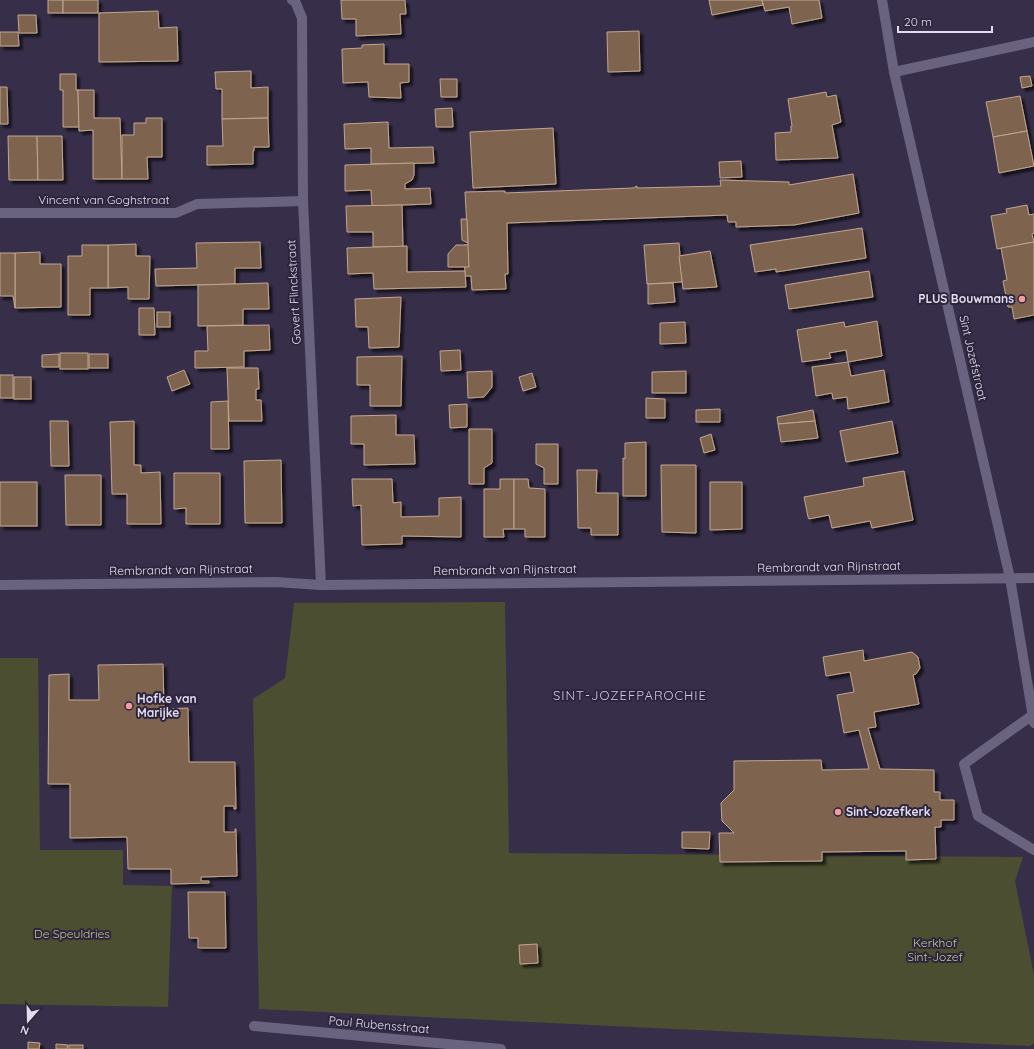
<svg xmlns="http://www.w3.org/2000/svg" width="1034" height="1049" font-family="Quicksand,sans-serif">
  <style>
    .green { fill: #4b4e30 }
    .building { fill: #7e644f; stroke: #c2a58f; filter: url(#shadow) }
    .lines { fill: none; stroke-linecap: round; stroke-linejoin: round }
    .minor { stroke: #6a637f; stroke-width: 10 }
    .poi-dot { fill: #f59b9c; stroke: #2d253e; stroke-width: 1.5 }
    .labels { text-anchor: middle; stroke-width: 4; stroke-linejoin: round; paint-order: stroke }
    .street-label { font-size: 12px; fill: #e1ddee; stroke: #2d253e }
    .poi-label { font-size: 12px; font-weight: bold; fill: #e1ddee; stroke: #2d253e; text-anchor: start }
    .park-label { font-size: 12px; fill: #c3c98d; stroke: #2d253e }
    .neighbourhood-label { font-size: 13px; letter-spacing: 1px; fill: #d0c7e8; stroke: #2d253e }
  </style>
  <defs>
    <filter id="shadow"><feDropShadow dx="3.5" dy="3.5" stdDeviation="1" flood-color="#0009"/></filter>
  </defs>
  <rect width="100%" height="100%" fill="#372f49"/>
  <!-- green -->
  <g class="green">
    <polygon points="505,602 509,853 1023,857 1015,881 1034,975 1034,1043 1030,1046 1007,1045 259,1009 253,699 285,678 294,603"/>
    <polygon points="0,658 38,658 40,850 123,850 123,885 172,886 168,1007 0,1004"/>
  </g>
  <!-- building -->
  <g class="building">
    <rect x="48" y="0" width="15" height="13"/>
    <rect x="63" y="0" width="35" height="13"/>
    <polygon points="341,0 405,0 406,14 400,14 401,34 356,36 356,19 342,19"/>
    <polygon points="709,0 762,0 763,5 712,15"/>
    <polygon points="762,0 819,0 822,18 792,24 789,7 765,11"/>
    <polygon points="158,11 159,28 177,27 178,61 99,62 99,13"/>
    <polygon points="18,15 36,15 37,33 19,33"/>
    <polygon points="639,31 640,71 608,72 607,32"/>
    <polygon points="0,32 18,32 19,46 0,46"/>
    <polygon points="384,44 384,64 409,64 409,82 400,83 401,98 369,97 368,82 343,83 342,49 362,48 362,45"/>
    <polygon points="251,71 251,88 268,87 268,118 222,119 222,89 216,89 215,72"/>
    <polygon points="60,74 76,74 76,90 78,90 79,127 63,127 63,90 60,90"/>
    <polygon points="1030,76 1032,86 1022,88 1020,77"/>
    <polygon points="440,79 457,79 457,97 441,97"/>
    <polygon points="0,87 7,87 8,124 0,124"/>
    <polygon points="78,90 94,90 94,118 120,118 122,179 93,179 93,130 79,131"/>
    <polygon points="826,92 827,97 836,95 841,122 832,125 838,158 776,160 775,133 791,132 791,126 792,126 788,99"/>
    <polygon points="1020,96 1027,131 993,137 986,102"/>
    <polygon points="452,108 453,127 436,127 435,109"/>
    <polygon points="146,118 162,118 162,157 147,157 148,179 122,179 122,135 134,135 134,123 146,123"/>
    <polygon points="268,118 269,147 254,147 254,151 253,151 253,164 207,165 207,146 223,146 222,119"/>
    <polygon points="388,122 389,148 433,147 434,163 371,164 371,148 345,149 344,124"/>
    <polygon points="553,128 556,184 473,188 470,132"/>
    <polygon points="1027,131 1034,166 999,173 993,137"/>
    <polygon points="8,136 37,136 38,180 9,180"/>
    <polygon points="37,136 62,136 63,180 38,180"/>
    <polygon points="741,161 742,177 720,178 719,162"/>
    <polygon points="414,163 414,175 412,180 405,184 405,189 430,188 431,204 372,206 371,190 345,191 345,165"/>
    <polygon points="853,174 859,213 794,225 736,227 736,222 728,222 727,215 507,223 508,274 505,274 506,289 472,290 471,276 465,276 464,245 468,245 465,192 505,191 505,193 633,188 637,186 637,188 721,186 720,180 789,182 789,185"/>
    <polygon points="402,205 403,247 373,247 373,232 347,232 346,206"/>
    <polygon points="1027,205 1029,215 1034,214 1034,233 1032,234 1034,242 997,249 991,216 1007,213 1006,209"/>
    <polygon points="461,219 467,219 468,243 462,240"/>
    <polygon points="862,228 866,258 776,272 776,269 755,272 750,245"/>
    <polygon points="260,242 261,268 235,268 235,284 156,286 155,269 197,268 196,243"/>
    <polygon points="1034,242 1034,315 1014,319 1012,307 1008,307 1003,281 1007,280 1001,248"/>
    <polygon points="679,243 682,282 647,284 644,245"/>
    <polygon points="136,244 136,256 150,256 149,299 128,299 128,287 108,288 108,245"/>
    <polygon points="82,245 108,245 108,288 90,288 90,315 68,315 68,256 82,256"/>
    <polygon points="456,245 468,245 469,267 448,267 448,254"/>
    <polygon points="407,246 407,272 465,271 466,287 374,289 373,273 348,274 347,248"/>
    <polygon points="710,251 717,287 683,289 679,256"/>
    <polygon points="40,252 40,264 61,264 61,307 15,308 15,253"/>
    <polygon points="0,253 15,253 15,308 13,296 0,296"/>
    <polygon points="869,271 873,297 789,309 785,285"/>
    <polygon points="268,283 269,309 243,309 243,325 198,326 198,285"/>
    <polygon points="673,283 675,302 648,304 648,284"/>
    <polygon points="401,297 399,347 369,348 368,327 356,327 355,299"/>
    <polygon points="139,308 154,308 155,335 139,335"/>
    <rect x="157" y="312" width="13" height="15"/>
    <polygon points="877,321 882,356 848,362 846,350 829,353 831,358 802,362 797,330 844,322 845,327"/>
    <polygon points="685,322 686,343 660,344 660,323"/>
    <polygon points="269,325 270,350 244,351 244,367 195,368 195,351 208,351 207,326"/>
    <polygon points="460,350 461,370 441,371 440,351"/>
    <rect x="60" y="353" width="28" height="16"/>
    <polygon points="59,354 59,367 42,367 42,355"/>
    <rect x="89" y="354" width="19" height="14"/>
    <polygon points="402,356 401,406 370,406 370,385 357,385 357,357"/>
    <polygon points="848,362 851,376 884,370 889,402 848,409 847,397 833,399 832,393 816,396 812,367"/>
    <polygon points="227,368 258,368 259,389 256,389 256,400 261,400 262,421 229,421"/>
    <polygon points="184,370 190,384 172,391 167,377"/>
    <polygon points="492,371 492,387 484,397 468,398 467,372"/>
    <polygon points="686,371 686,393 652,393 652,372"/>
    <polygon points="532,373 536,387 523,391 519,377"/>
    <rect x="0" y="375" width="13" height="23"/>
    <rect x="14" y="377" width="17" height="22"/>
    <polygon points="646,398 665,399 665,418 646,418"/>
    <polygon points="228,401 229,449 211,449 211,402"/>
    <polygon points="467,404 467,427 450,428 449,405"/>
    <polygon points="720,409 720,422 696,422 696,410"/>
    <polygon points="813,410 815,421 778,424 777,417"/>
    <polygon points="396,415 396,435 414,435 415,464 364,465 364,444 351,444 351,416"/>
    <polygon points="50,421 68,421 69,466 51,466"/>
    <polygon points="134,421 134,465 141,465 141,473 160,472 161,524 127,524 127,494 112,494 110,422"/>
    <polygon points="815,421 818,438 781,442 778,424"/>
    <polygon points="892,421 898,453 846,462 840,431"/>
    <polygon points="469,429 492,429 492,463 484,468 484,484 469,484"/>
    <polygon points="711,434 715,450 704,453 700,438"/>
    <polygon points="646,442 646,496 623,496 623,458 625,459 625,443"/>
    <polygon points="536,444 558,444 558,484 544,484 544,468 536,464"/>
    <polygon points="281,460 282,523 245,523 244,461"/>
    <polygon points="661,465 696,465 696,533 662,532"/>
    <polygon points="577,470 597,470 596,493 618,493 618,535 591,535 591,528 578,528"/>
    <polygon points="904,471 913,520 872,528 870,521 832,528 829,515 809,519 808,517 804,497 864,486 863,478"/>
    <polygon points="174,473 220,473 220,524 186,524 186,508 174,509"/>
    <polygon points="65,475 101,475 101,525 66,525"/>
    <polygon points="352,479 392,479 393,503 401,502 401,517 439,516 439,498 461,497 461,537 402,536 402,544 362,545 361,505 353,506"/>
    <polygon points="500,479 514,479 514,529 503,529 504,537 484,537 484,489 500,489"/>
    <polygon points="514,479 528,479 529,488 545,489 545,537 525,537 525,529 514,529"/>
    <rect x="0" y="482" width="37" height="44"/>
    <polygon points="710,482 742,482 742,529 710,530"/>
    <polygon points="863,650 864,661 912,652 918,657 920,668 916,674 913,675 919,704 874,712 876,727 868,728 880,769 934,770 934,792 940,792 940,800 954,800 954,820 941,820 941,827 935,827 936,859 906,860 906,851 822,852 822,861 720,862 719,833 734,833 722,821 721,803 734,790 734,761 821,760 822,770 869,769 859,730 844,733 837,695 854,692 850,672 826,676 823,657"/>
    <polygon points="163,664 164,709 188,708 189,762 235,762 236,809 234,809 234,806 224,806 224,832 235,832 235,829 236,829 237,876 201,877 201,881 209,881 209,883 171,884 171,869 128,869 127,837 70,838 70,784 48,784 49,675 69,674 69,700 99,700 98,665"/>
    <polygon points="682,832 710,832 709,849 682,848"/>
    <polygon points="188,892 225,892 226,948 198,948 198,938 189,938"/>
    <polygon points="537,944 538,963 520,964 519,945"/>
    <polygon points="28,1042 40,1043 39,1049 28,1049"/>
    <polygon points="56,1044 68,1045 67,1049 56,1049"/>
    <rect x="69" y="1045" width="14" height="4"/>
  </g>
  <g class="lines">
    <!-- minor -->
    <g class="minor">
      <polyline points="292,0 295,1 302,18 303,201 321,585"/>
      <polyline points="882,0 894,72 1010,578 1034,723"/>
      <polyline points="894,72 1034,42"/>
      <polyline points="0,213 176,213 197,204 303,201"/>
      <polyline points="0,585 275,582 321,585 1034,578"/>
      <polyline points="1034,714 964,764 978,816 1034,850"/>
      <polyline points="254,1026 501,1049"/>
    </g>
  </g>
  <!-- markers -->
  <g class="poi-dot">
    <circle cx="1022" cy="299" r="4"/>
    <circle cx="129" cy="706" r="4"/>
    <circle cx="838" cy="812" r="4"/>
  </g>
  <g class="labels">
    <!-- street labels -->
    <g class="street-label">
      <text x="104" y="204">Vincent van Goghstraat</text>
      <text transform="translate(294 292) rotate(-93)" y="4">Govert Flinckstraat</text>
      <text transform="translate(973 358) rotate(77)" y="4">Sint Jozefstraat</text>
      <text transform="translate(829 567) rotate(-1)" y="4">Rembrandt van Rijnstraat</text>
      <text transform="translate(181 570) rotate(-1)" y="4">Rembrandt van Rijnstraat</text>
      <text transform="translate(505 570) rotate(-1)" y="4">Rembrandt van Rijnstraat</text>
      <text transform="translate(379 1025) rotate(5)" y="4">Paul Rubensstraat</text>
    </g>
    <!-- poi labels -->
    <g class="poi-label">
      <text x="1014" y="303" text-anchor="end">PLUS Bouwmans</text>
      <text x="137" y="703">Hofke van<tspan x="137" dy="14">Marijke</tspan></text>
      <text x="846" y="816">Sint-Jozefkerk</text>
    </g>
    <!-- park labels -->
    <g class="park-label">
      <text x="72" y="938">De Speuldries</text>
      <text x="935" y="947">Kerkhof<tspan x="935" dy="14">Sint-Jozef</tspan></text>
    </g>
    <!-- neighbourhood labels -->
    <g class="neighbourhood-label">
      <text x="630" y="700">SINT-JOZEFPAROCHIE</text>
    </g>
  </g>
  <!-- north arrow -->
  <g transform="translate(28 1021) rotate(200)" stroke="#2d253e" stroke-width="3" paint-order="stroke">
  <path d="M0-3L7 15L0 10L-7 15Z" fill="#e1ddee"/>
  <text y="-6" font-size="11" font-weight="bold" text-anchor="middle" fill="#e1ddee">N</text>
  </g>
  <!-- scale -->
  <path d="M898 26v6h94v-6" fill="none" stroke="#e1ddee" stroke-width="2"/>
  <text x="904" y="26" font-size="12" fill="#e1ddee" stroke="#2d253e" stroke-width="3" paint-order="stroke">20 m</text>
</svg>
